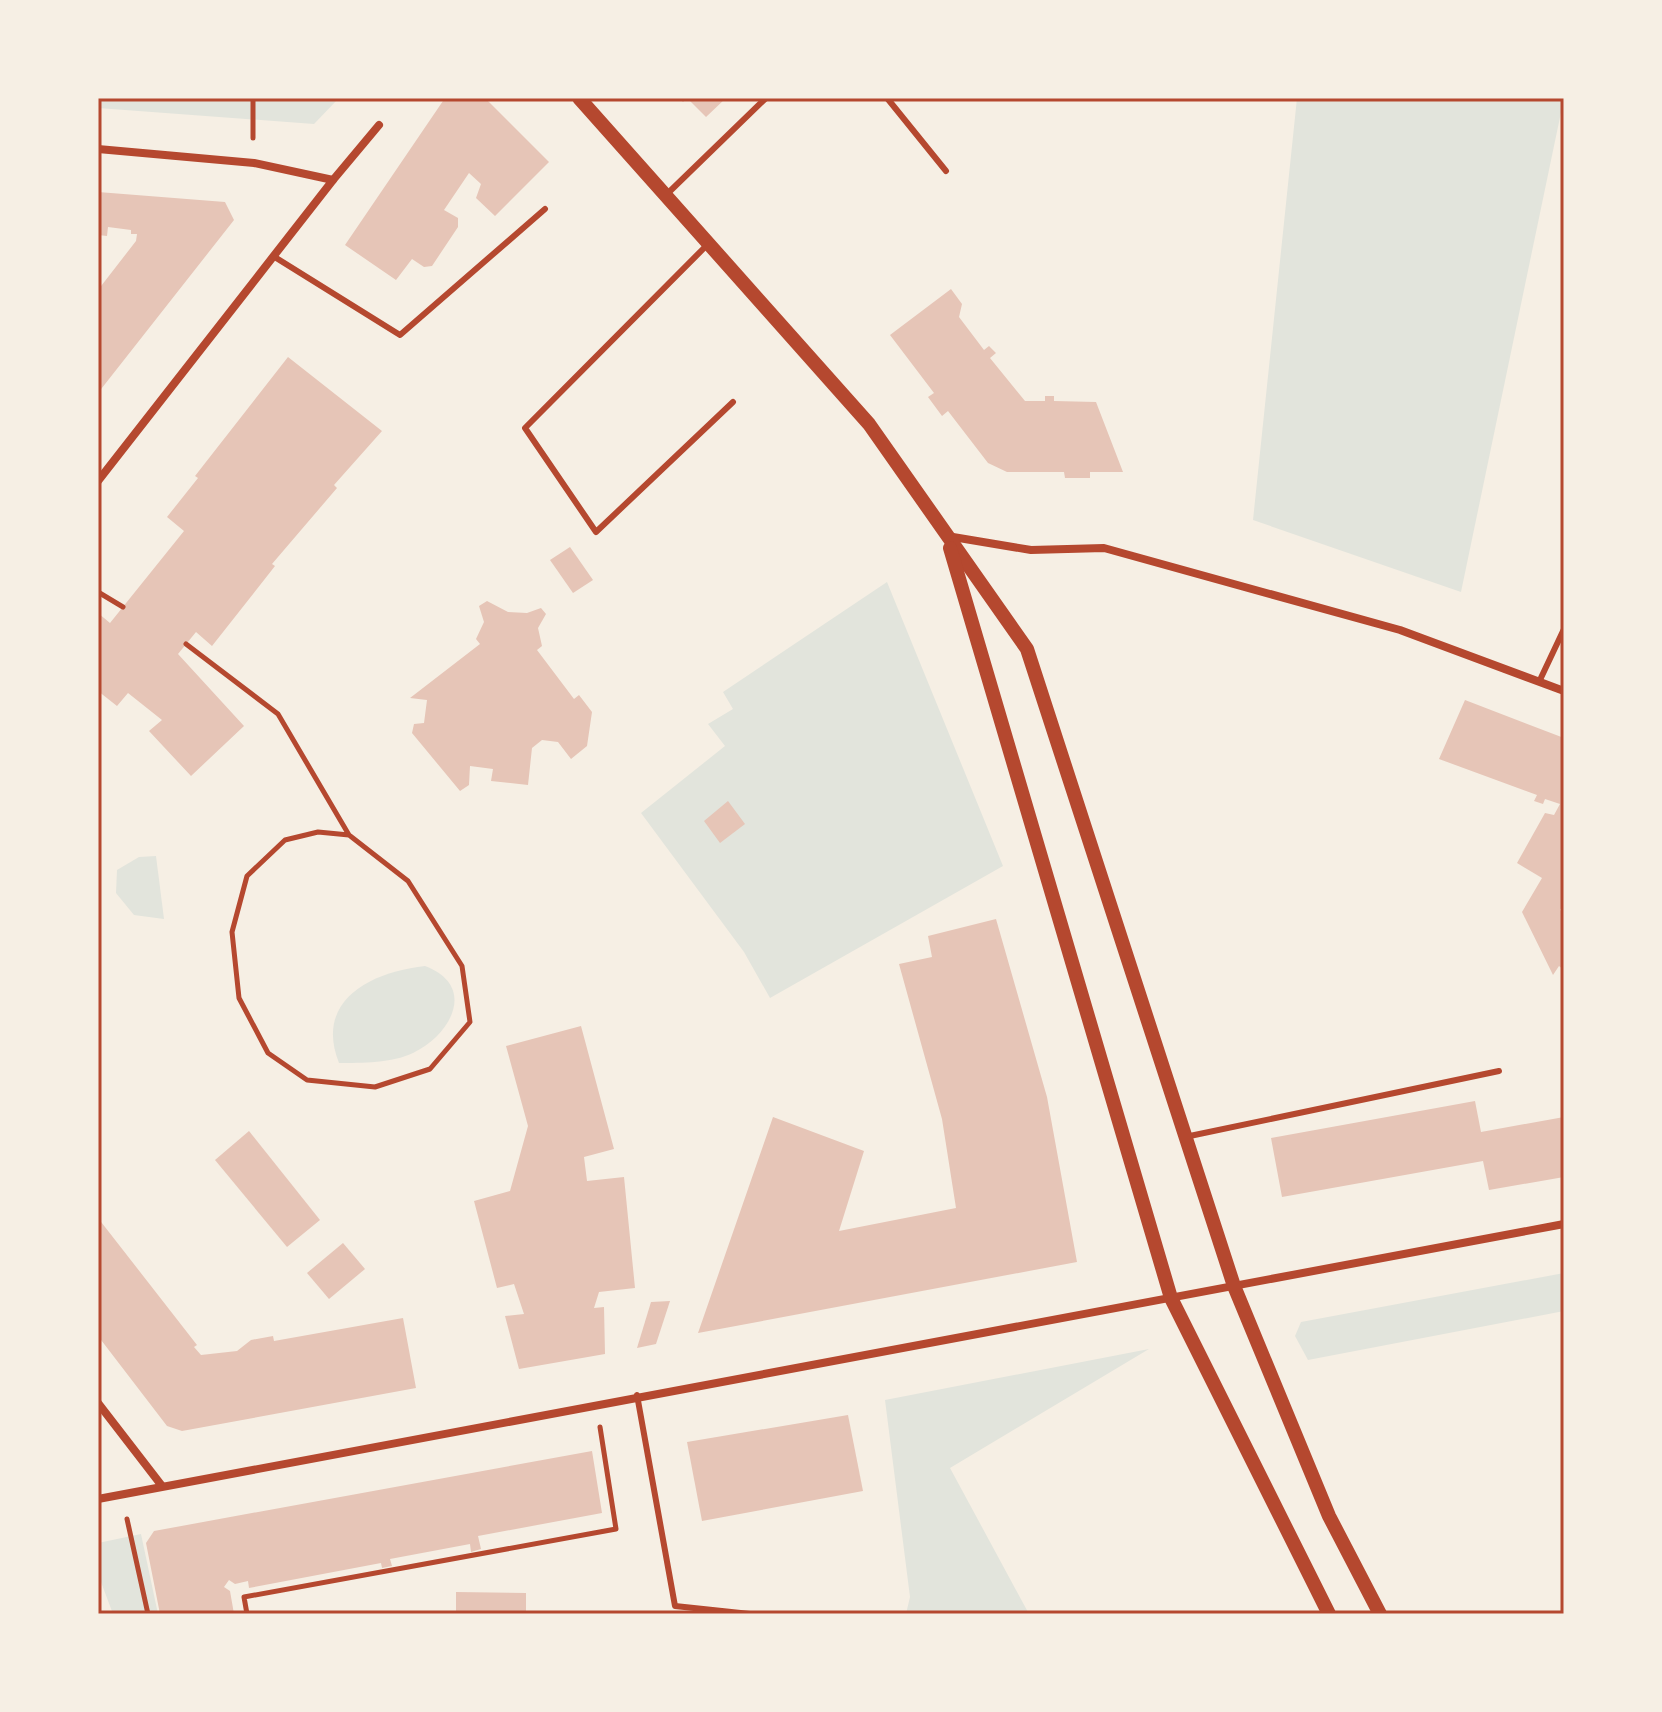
<svg xmlns="http://www.w3.org/2000/svg" width="1662" height="1712" font-family="Quicksand,sans-serif">
  <style>
    .green { fill: #e2e4dc }
    .building { fill: #e6c5b7 }
    .lines { fill: none; stroke-linecap: round; stroke-linejoin: round }
    .path { stroke: #b5482f; stroke-width: 5 }
    .service { stroke: #b5482f; stroke-width: 6 }
    .minor { stroke: #b5482f; stroke-width: 8 }
    .tertiary { stroke: #b5482f; stroke-width: 14 }
    .neatline { fill: none; stroke: #b5482f; stroke-width: 3 }
  </style>
  <rect width="100%" height="100%" fill="#f6efe4"/>
  <!-- green -->
  <g class="green">
    <polygon points="98,98 339,98 314,124 98,108"/>
    <polygon points="1297,98 1564,98 1461,592 1253,520"/>
    <polygon points="887,582 1003,866 770,998 744,952 641,813 725,746 708,724 733,709 723,692"/>
    <polygon points="156,856 164,919 134,915 116,893 117,870 139,857"/>
    <path d="M425,966C477,986 452,1034 413,1053C392,1063 362,1063 339,1063C314,1000 371,972 425,966Z"/>
    <polygon points="1564,1273 1564,1311 1308,1360 1295,1336 1301,1322"/>
    <polygon points="1149,1349 950,1468 1029,1614 906,1614 910,1597 885,1400"/>
    <polygon points="141,1534 158,1614 113,1614 98,1574 98,1543"/>
  </g>
  <!-- building -->
  <g class="building">
    <polygon points="445,98 485,98 549,162 495,216 476,198 481,184 469,173 444,210 458,218 458,227 432,266 424,267 412,259 396,280 345,245"/>
    <polygon points="679,98 726,98 706,117 687,98 683,102"/>
    <polygon points="98,192 225,202 234,220 98,393 98,290 136,241 137,234 131,234 131,230 108,227 107,236 98,235"/>
    <polygon points="951,289 962,304 959,317 984,350 989,346 996,353 990,358 1025,401 1045,401 1045,396 1054,396 1054,401 1096,402 1123,472 1090,472 1090,478 1065,478 1064,472 1007,472 988,463 948,411 942,416 928,397 934,393 890,335"/>
    <polygon points="288,357 382,431 334,485 337,488 272,564 275,566 212,646 196,632 178,654 244,726 191,776 149,731 162,720 128,693 117,706 98,691 98,613 110,623 184,531 167,517 198,478 195,476"/>
    <polygon points="570,547 593,580 573,593 550,560"/>
    <polygon points="487,601 508,612 527,613 541,608 546,614 538,628 542,646 537,650 574,699 579,695 592,712 587,746 571,759 558,742 542,740 532,748 528,785 491,781 493,769 470,766 469,785 460,791 412,733 414,724 424,723 427,700 410,698 480,644 476,639 484,622 479,606"/>
    <polygon points="1465,700 1564,738 1564,904 1560,910 1564,912 1564,970 1559,966 1553,975 1522,912 1542,878 1517,863 1545,813 1554,815 1560,804 1545,799 1543,804 1534,801 1537,795 1439,759"/>
    <polygon points="728,801 745,824 720,843 704,821"/>
    <polygon points="996,919 1047,1097 1077,1262 698,1333 773,1117 864,1151 839,1231 956,1208 942,1119 899,964 932,957 928,936"/>
    <polygon points="581,1026 614,1149 584,1157 587,1181 624,1177 635,1288 599,1292 594,1308 604,1307 605,1354 519,1369 505,1316 524,1314 514,1284 497,1288 474,1201 510,1191 528,1126 506,1046"/>
    <polygon points="1475,1101 1481,1132 1564,1117 1564,1177 1489,1190 1483,1161 1282,1197 1271,1138"/>
    <polygon points="249,1131 320,1220 287,1247 215,1160"/>
    <polygon points="98,1218 197,1345 194,1347 201,1355 237,1351 251,1340 273,1336 274,1341 403,1318 416,1388 182,1431 167,1426 98,1336"/>
    <polygon points="343,1243 365,1269 329,1299 307,1273"/>
    <polygon points="670,1301 656,1344 637,1348 651,1302"/>
    <polygon points="848,1415 863,1491 702,1521 687,1442"/>
    <polygon points="592,1451 602,1513 478,1536 481,1549 471,1552 470,1544 390,1559 392,1566 382,1568 381,1563 249,1588 248,1581 235,1584 229,1580 224,1587 230,1591 234,1614 160,1614 146,1543 154,1531"/>
    <polygon points="456,1592 526,1593 526,1614 456,1614"/>
  </g>
  <g class="lines">
    <!-- path -->
    <g class="path">
      <polyline points="253,138 253,98"/>
      <polyline points="98,592 123,607"/>
      <polyline points="186,644 278,714 349,835 408,881 462,966 470,1022 430,1069 375,1087 307,1080 268,1053 239,998 232,932 247,876 285,840 318,832 349,835"/>
      <polyline points="127,1519 148,1614"/>
      <polyline points="247,1614 244,1597 616,1529 600,1427"/>
    </g>
    <!-- service -->
    <g class="service">
      <polyline points="887,98 946,171"/>
      <polyline points="666,195 766,98"/>
      <polyline points="709,243 525,428 596,532 733,402"/>
      <polyline points="273,256 400,335 545,209"/>
      <polyline points="1539,682 1564,629"/>
      <polyline points="1185,1137 1499,1071"/>
      <polyline points="637,1395 675,1606 750,1614"/>
    </g>
    <!-- minor -->
    <g class="minor">
      <polyline points="98,149 254,163 333,180 98,481"/>
      <polyline points="333,180 379,125"/>
      <polyline points="947,536 1031,550 1104,548 1400,630 1564,691"/>
      <polyline points="98,1403 162,1486"/>
      <polyline points="98,1499 1564,1224"/>
    </g>
    <!-- tertiary -->
    <g class="tertiary">
      <polyline points="579,98 869,424 1027,649 1234,1286 1329,1516 1380,1614"/>
      <polyline points="950,548 1171,1298 1329,1614"/>
    </g>
  </g>
  <!-- border -->
  <rect width="1662" height="1712" fill="none" stroke="#f6efe4" stroke-width="200"/>
  <rect x="100" y="100" width="1462" height="1512" class="neatline"/>
</svg>
